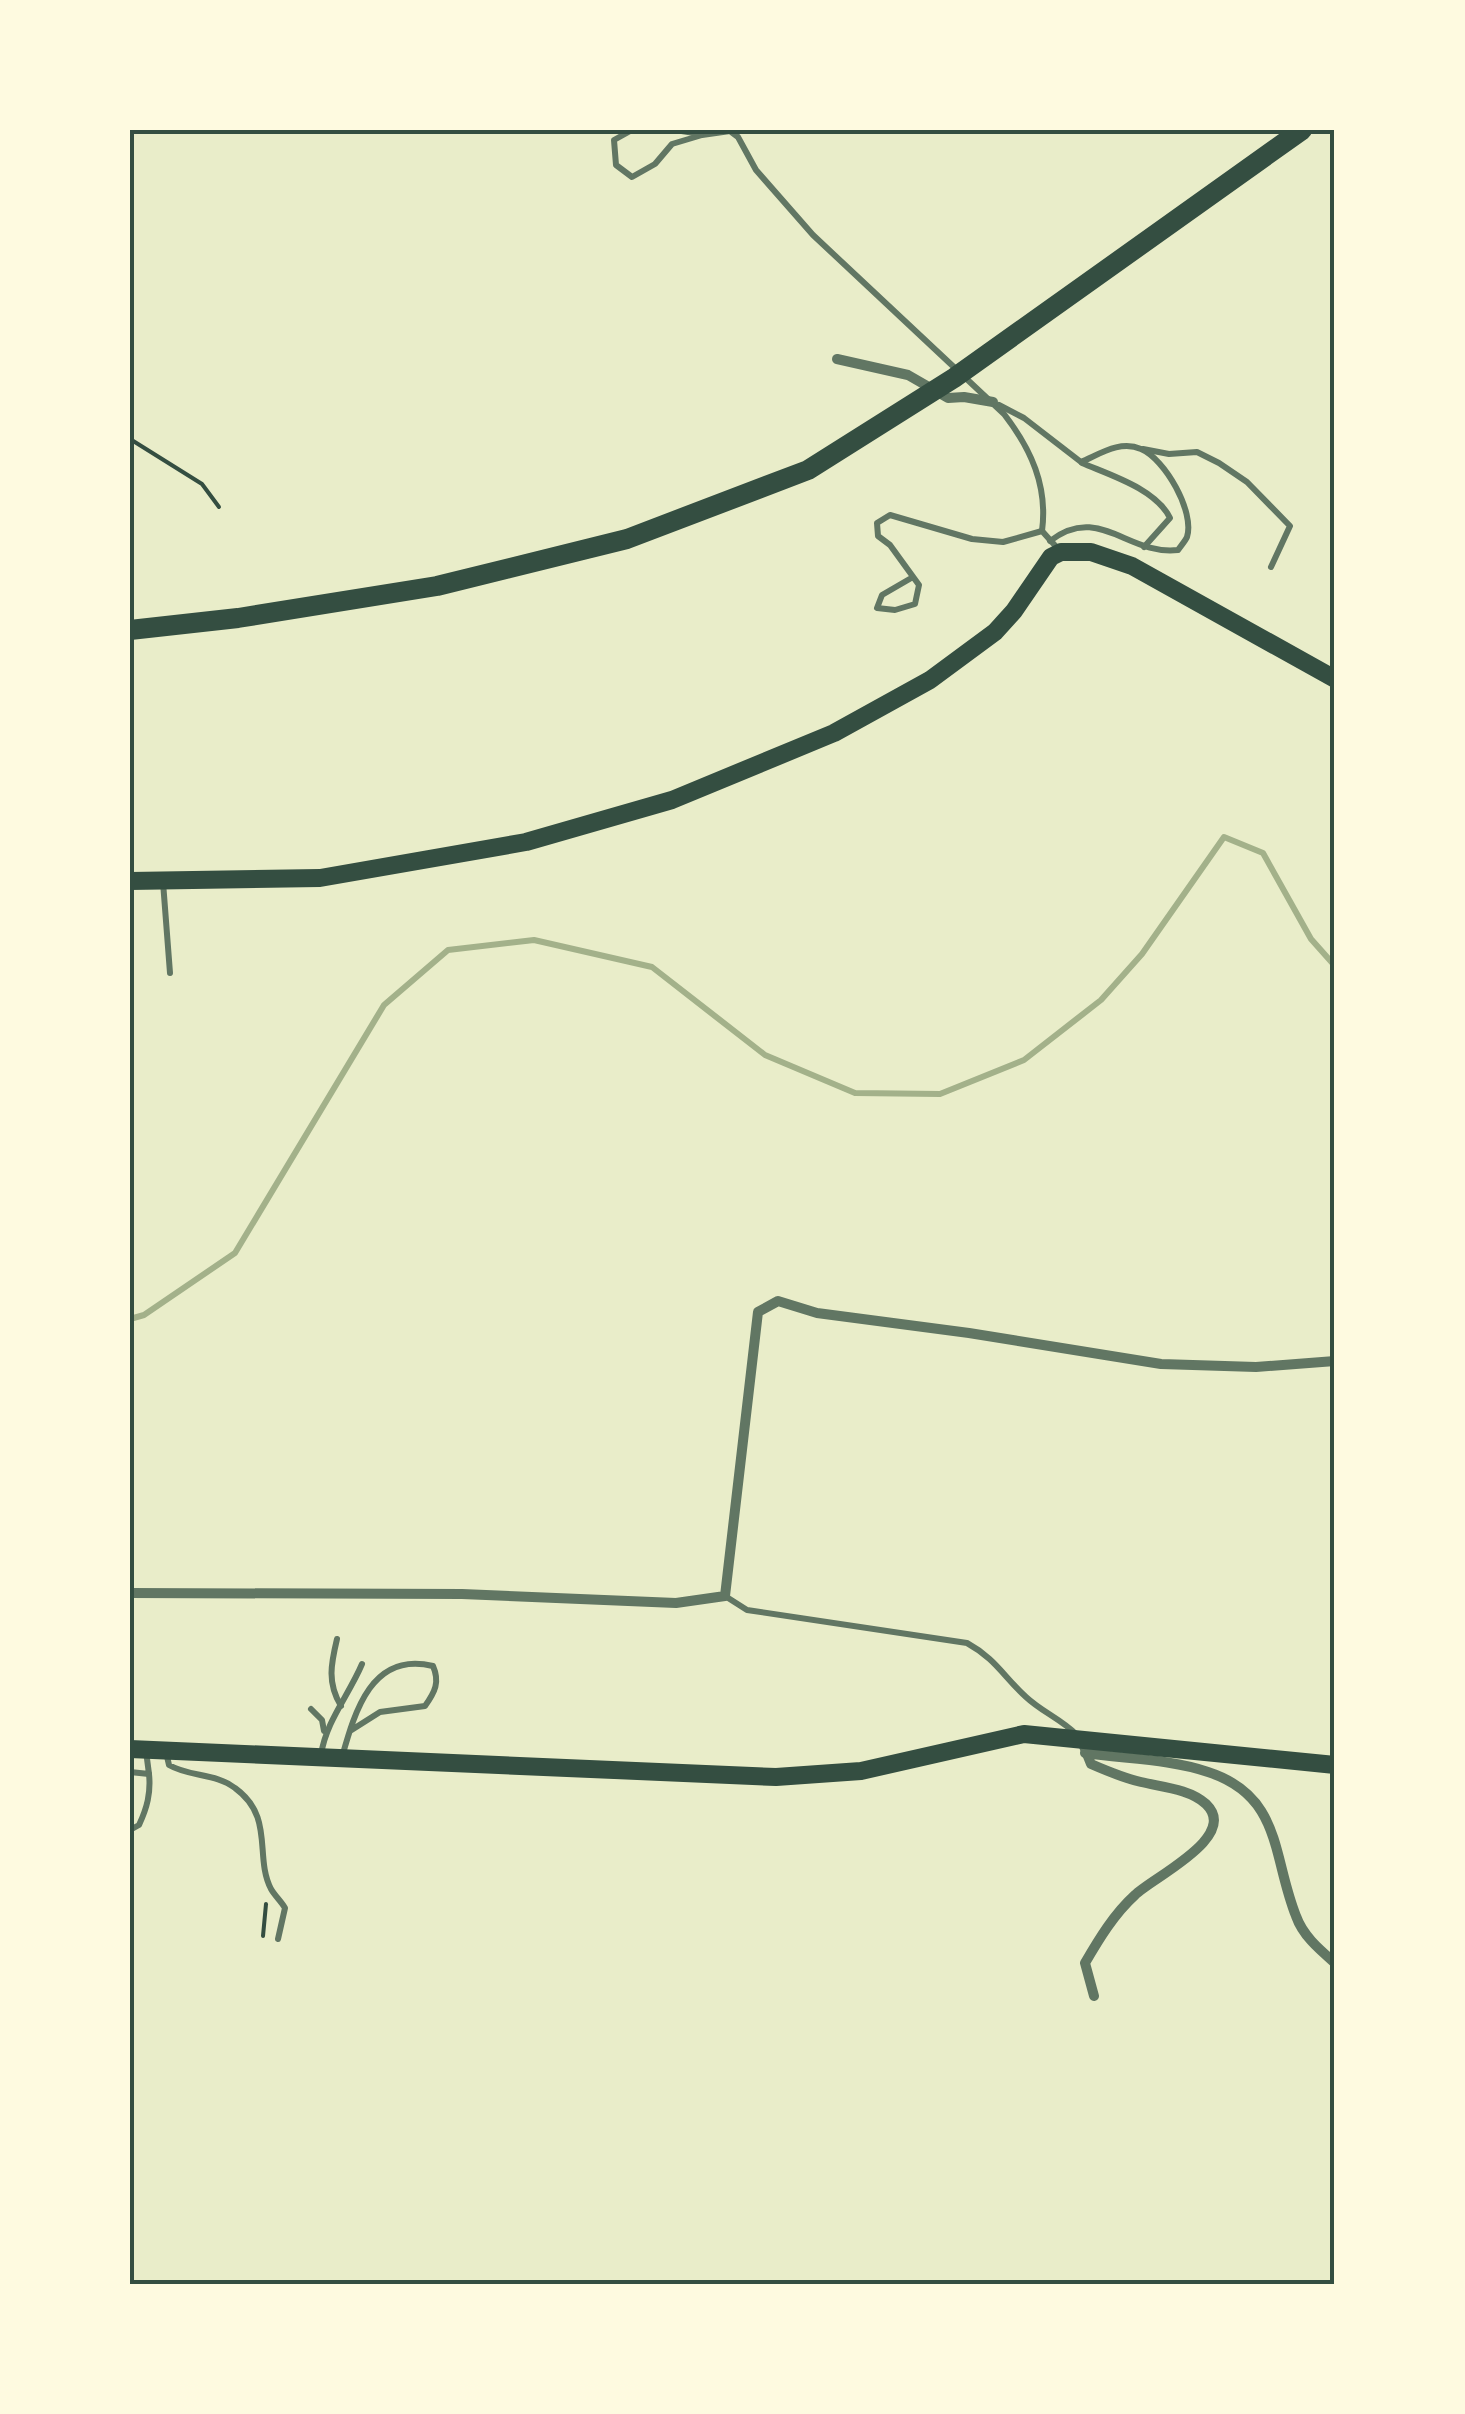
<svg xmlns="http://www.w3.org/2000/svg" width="1465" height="2414" font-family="Figtree,sans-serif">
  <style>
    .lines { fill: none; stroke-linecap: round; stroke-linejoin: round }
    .stream { stroke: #a3b18a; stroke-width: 6 }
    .path { stroke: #344e41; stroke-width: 4 }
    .service { stroke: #617663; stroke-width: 6 }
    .minor { stroke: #617663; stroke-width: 10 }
    .secondary { stroke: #344e41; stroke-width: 18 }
    .trunk { stroke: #344e41; stroke-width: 20 }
    .neatline { fill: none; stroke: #344e41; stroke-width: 4 }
  </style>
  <rect width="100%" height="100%" fill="#e9edc9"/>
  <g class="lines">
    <!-- stream -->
    <polyline class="stream" points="130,1319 144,1315 235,1253 384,1005 448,950 534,940 652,967 765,1055 855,1093 940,1094 1024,1060 1101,1000 1142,954 1224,837 1263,853 1311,939 1335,966"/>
    <!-- path -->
    <g class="path">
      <polyline points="130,439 202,484 219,507"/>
      <polyline points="263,1936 266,1904"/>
    </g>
    <!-- service -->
    <g class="service">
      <path d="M632,130L614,140L616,165L632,177L655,164L672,144L702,135L730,131L738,137L756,170L813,235L1004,414C1031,449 1048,486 1042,531"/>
      <polyline points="675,130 701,134"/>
      <path d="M999,405L1024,418L1081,462C1100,454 1120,440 1141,449C1165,459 1195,512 1187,537C1186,540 1180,547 1178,550C1128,556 1099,503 1050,541"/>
      <polyline points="1143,449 1169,454 1197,452 1219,463 1247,482 1290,526 1271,567"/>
      <path d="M1082,463C1110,475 1156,489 1170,518L1144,547"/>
      <polyline points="913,577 882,595 877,608 895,610 915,604 919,585 890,545 878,536 877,523 890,515 972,539 1003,542 1042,531 1060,551"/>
      <polyline points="163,882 170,973"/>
      <path d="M725,1596L747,1610L967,1643C996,1659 1003,1676 1026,1697C1042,1712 1061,1719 1077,1735"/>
      <path d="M337,1639C331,1664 327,1683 341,1706"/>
      <polyline points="311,1709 322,1720 324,1731"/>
      <path d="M166,1752L169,1765C189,1777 216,1773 235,1788C275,1817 254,1856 271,1889C275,1896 281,1901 285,1908L278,1939"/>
      <path d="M321,1755C326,1721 349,1695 362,1664"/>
      <path d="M342,1757C355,1711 372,1651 433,1666C440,1682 435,1692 425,1706L380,1712L350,1731"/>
      <polyline points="130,1772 149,1774 146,1751"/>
      <path d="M130,1830L139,1825C147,1808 151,1793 149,1774"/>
    </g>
    <!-- minor -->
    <g class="minor">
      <polyline points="837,359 908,375 948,398 964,397 993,402"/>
      <polyline points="130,1593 462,1594 676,1603 725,1596 758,1312 778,1301 817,1313 969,1333 1161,1364 1256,1367 1335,1361"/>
      <path d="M1081,1739L1091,1764C1107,1771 1124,1778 1141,1782C1162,1787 1190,1789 1206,1804C1240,1837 1153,1877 1135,1895C1114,1914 1099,1939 1085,1963L1094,1996"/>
      <path d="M1085,1753C1125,1759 1170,1759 1208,1772C1282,1796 1272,1856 1296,1916C1303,1936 1320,1950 1335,1963"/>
    </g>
    <!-- secondary -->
    <g class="secondary">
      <polyline points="130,881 320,878 526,842 672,800 834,733 930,680 995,632 1014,611 1051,557 1061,552 1091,552 1132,566 1335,679"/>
      <polyline points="130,1749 776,1777 861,1771 1024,1734 1335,1765"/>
    </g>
    <!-- trunk -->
    <polyline class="trunk" points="130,630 238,618 437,586 627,539 808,470 954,378 1302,130"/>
  </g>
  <!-- border -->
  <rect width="1465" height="2414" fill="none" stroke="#fefae0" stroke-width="265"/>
  <rect x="132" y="132" width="1200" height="2150" class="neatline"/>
</svg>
